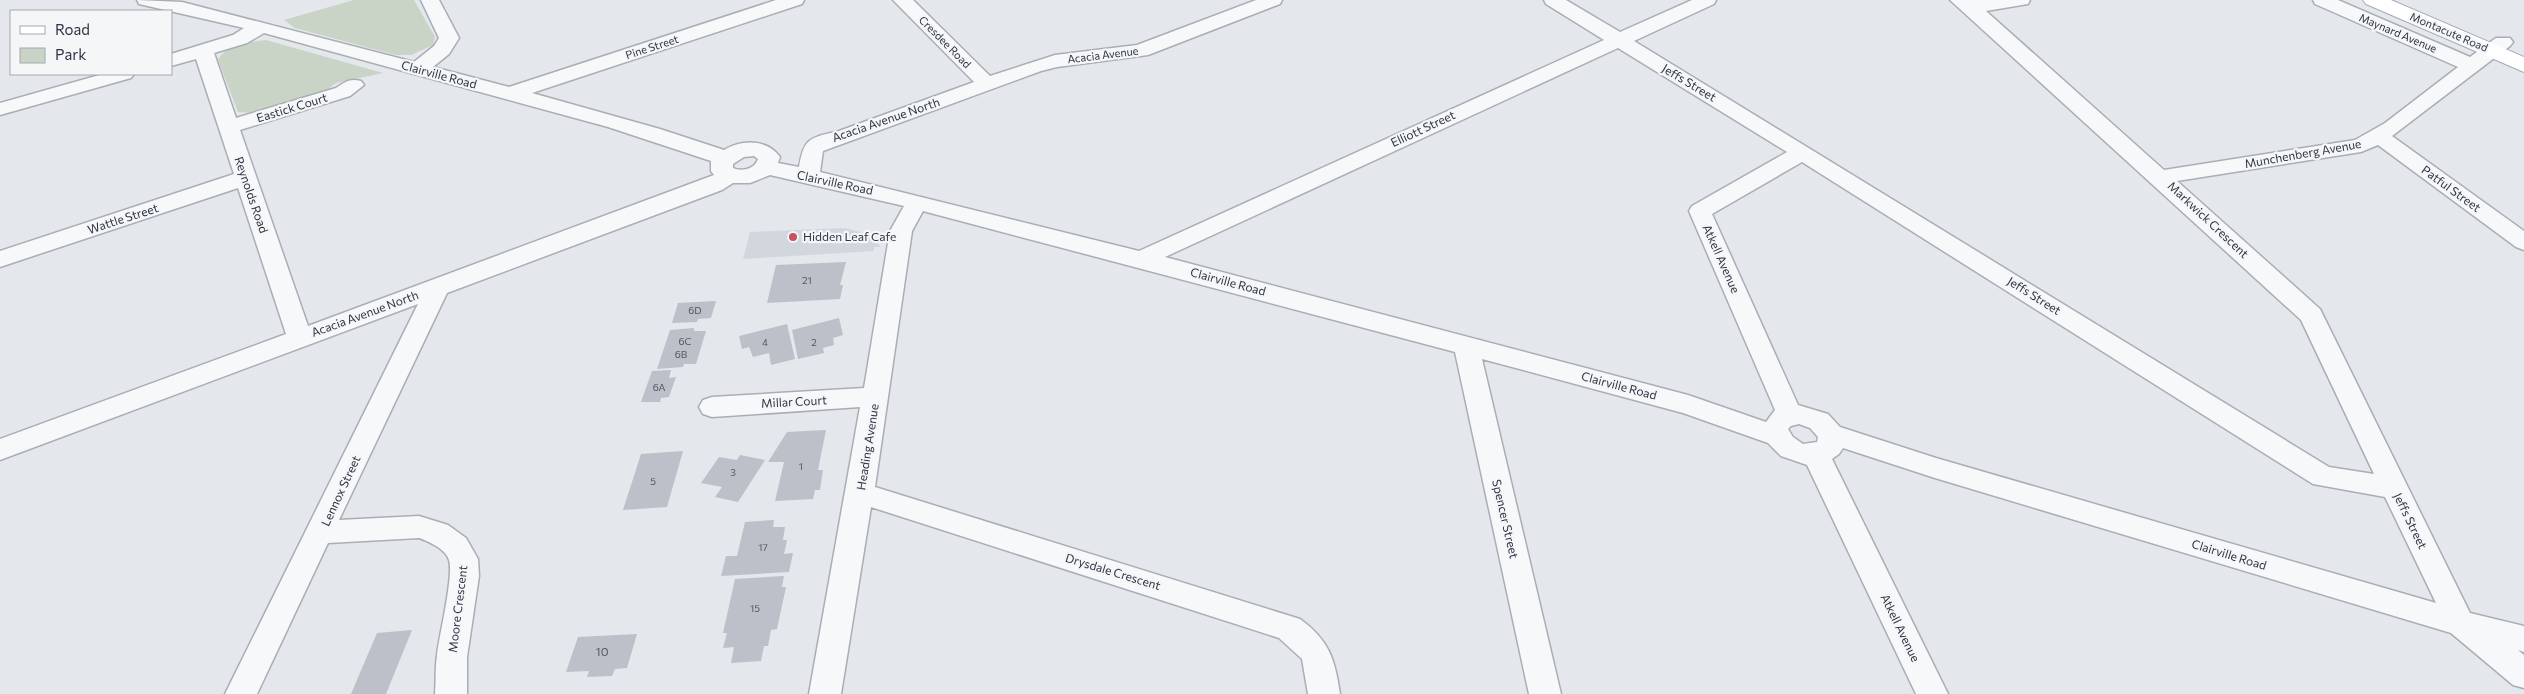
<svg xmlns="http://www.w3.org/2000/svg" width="2524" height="694" font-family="Commissioner,sans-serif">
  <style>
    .built { fill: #d2d6dd }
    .green { fill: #c9d4c6 }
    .building { fill: #bcc0c8 }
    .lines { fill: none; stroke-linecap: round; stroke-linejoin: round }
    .minor-casing { stroke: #a9aeb5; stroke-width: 3 }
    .major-casing { stroke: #a4abb6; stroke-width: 2 }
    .minor { fill: #f7f8fa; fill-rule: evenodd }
    .major { fill: #fff; fill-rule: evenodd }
    .poi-dot { fill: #c75260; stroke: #f4f6f8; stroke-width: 2 }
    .labels { text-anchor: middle; stroke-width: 4.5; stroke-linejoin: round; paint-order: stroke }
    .number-label { font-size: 10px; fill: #515764 }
    .far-street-label { font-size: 11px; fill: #2d3443; stroke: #f4f6f8 }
    .street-label { font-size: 12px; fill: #2d3443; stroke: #f4f6f8 }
    .poi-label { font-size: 12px; fill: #2d3443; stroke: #f4f6f8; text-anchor: start }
    .near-number-label { font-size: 12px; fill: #515764 }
  </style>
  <rect width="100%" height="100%" fill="#e4e7eb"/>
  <!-- built -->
  <polygon class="built" points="845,228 871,235 881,247 874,247 874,251 743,259 750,232"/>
  <!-- green -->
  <g class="green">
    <polygon points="354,0 414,0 435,37 433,45 411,55 396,55 295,28 284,20"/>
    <path d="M266,40L383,73L336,83L324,92L256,113L238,112L218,60C226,44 250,42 266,40Z"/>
  </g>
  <!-- building -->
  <g class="building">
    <polygon points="846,262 840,285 843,285 840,299 767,303 776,265"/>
    <polygon points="716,301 711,318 698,319 697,322 672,323 678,303"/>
    <polygon points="839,318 843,335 833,338 834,345 823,348 824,353 798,359 792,330"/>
    <polygon points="787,324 795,359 771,365 769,353 753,357 749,347 742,349 739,336"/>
    <polygon points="694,328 694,331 706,331 696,364 684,364 683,367 657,369 670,330"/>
    <polygon points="671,370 669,378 676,377 669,397 661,398 660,402 641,402 652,371"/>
    <polygon points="826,430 818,470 823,470 820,490 815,490 813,499 775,501 784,462 768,462 787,432"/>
    <polygon points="683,451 667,507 623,510 641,454"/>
    <polygon points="740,455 765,460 738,502 715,497 722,487 701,483 719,457 737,460"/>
    <polygon points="774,520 773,527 785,527 783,540 787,540 784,554 793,553 789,572 721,576 726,556 737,556 745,522"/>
    <polygon points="784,576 782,587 786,587 777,629 771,630 768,646 764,646 761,661 731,663 734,647 723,648 727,633 723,633 735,579"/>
    <polygon points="412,630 386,694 351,694 377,633"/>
    <polygon points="637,634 627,668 615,669 612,676 587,677 589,671 566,672 578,637"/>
  </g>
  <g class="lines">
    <defs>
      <g id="minor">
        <path d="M137,0L182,2L414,62L434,46L439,38L421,0H439L459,38L449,54L433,67L509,87L776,0H804L802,4L532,93L660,129L724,150C742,139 767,139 780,157L778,163L799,167C804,137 810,138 839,131L974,82L893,0H913L990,76L1055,55L1137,45L1256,0H1282L1280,4L1148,55L1057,67L1041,71L823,151L820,172L1139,251L1604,40L1546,4L1544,0H1566L1620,32L1692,0H1716L1714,4L1634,41L2329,467L2374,474L2301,320L1950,0H2030L2028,4L1986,11L2164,170L2355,140L2385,123L2458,67L2315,4L2313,0H2338L2470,57L2496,38H2510L2513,42L2510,46L2392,136L2524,231V250L2516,247L2378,145L2361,152L2177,181L2320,309L2470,613L2524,626V652L2518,650L2524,655V688L2513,685L2451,633L1935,478L1843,448L1839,454L1832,459L1948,694H1916L1807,465L1781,456L1768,443L1683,413L1482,359L1561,694H1529L1455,352L923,211L912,231L875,487L1300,619C1329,640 1335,659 1340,694H1308L1302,659L1279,638L871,507L841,694H809L860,407L712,417L703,414L699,407L703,400L712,397L864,388L890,231L904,206L770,175L750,183H733L722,190L447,293L339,520L419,516L448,525L466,538L478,559L479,576L467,657V694H435C436,681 435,668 437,655C439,636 454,576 449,560C446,549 428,541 419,538L328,543L257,694H225L418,304L0,460V439L286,334L238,188L0,267V251L234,174L196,59L171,66V54L233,35L244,28L139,4ZM264,33L608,127L711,161V171L714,175L308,326L240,130L350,96L364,85L361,81C350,78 345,82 336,88L236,118L214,53L247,43ZM1618,48L1787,152L1692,206L1689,211L1775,410L1766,422L1688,395L1165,257ZM754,156L758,159C755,169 742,172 733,168V164L744,157ZM1802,162L2313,484L2385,497L2436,603L1936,458L1840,427L1828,414L1798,405L1712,214ZM1799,424L1810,428L1818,437L1817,442L1803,444L1793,437L1788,429L1791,426Z"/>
        <polygon points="103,74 134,74 131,78 0,115 0,103"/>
      </g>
      <polygon id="major" points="2363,0 2391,0 2524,57 2524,72 2366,4"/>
    </defs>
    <!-- minor casing -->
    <use href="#minor" class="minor-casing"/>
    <!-- major casing -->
    <use href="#major" class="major-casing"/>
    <!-- minor -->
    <use href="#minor" class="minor"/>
    <!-- major -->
    <use href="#major" class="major"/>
  </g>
  <!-- markers -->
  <circle class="poi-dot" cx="793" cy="237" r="5"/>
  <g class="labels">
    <!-- number labels -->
    <g class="number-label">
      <text x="807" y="284">21</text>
      <text x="695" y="314">6D</text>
      <text x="685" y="345">6C</text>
      <text x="765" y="346">4</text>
      <text x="814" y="346">2</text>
      <text x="681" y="358">6B</text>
      <text x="659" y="391">6A</text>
      <text x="801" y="470">1</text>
      <text x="733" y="476">3</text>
      <text x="653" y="485">5</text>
      <text x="763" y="551">17</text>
      <text x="755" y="612">15</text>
    </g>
    <!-- far-street labels -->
    <g class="far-street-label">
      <text transform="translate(2449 32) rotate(23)" y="4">Montacute Road</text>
      <text transform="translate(2398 33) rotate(23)" y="4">Maynard Avenue</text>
      <text transform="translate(945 42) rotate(45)" y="4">Cresdee Road</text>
      <text transform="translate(652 47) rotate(-18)" y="4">Pine Street</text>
      <text transform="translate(1103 55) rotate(-7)" y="4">Acacia Avenue</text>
    </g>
    <!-- street labels -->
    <g class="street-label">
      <text transform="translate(439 75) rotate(15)" y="4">Clairville Road</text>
      <text transform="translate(1689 83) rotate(31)" y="4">Jeffs Street</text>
      <text transform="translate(292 108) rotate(-17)" y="4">Eastick Court</text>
      <text transform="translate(886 120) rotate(-19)" y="4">Acacia Avenue North</text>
      <text transform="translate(1423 129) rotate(-25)" y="4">Elliott Street</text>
      <text transform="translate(2303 154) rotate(-10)" y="4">Munchenberg Avenue</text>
      <text transform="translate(835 183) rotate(12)" y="4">Clairville Road</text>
      <text transform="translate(2451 189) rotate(36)" y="4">Patful Street</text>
      <text transform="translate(251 195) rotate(71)" y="4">Reynolds Road</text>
      <text transform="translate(123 219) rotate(-18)" y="4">Wattle Street</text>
      <text transform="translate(2208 220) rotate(43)" y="4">Markwick Crescent</text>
      <text transform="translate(1721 259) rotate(66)" y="4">Atkell Avenue</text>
      <text transform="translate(1228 282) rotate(15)" y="4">Clairville Road</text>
      <text transform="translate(2034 296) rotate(32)" y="4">Jeffs Street</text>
      <text transform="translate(365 314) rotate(-20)" y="4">Acacia Avenue North</text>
      <text transform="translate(1619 386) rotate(15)" y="4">Clairville Road</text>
      <text transform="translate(794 402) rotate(-3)" y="4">Millar Court</text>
      <text transform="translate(868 447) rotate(-81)" y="4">Heading Avenue</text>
      <text transform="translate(341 491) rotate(-65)" y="4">Lennox Street</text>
      <text transform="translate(1505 519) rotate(77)" y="4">Spencer Street</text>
      <text transform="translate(2410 521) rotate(64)" y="4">Jeffs Street</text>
      <text transform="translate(2229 555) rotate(17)" y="4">Clairville Road</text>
      <text transform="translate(1113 572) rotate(17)" y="4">Drysdale Crescent</text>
      <text transform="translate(458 609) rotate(-83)" y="4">Moore Crescent</text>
      <text transform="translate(1900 628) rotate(64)" y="4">Atkell Avenue</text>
    </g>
    <!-- poi labels -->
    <g class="poi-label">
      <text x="803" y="241">Hidden Leaf Cafe</text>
    </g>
    <!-- near-number labels -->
    <g class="near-number-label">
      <text x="602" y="656">10</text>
    </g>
  </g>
  <!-- legend -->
  <rect x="10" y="10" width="162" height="65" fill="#f4f6f8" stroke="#a4a8b0"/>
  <rect x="20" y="26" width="25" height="8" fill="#ffffff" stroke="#a4a8b0"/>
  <text x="55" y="35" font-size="15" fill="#2d3443">Road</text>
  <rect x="20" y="48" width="25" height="15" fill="#c9d4c6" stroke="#a4a8b0"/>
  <text x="55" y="60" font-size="15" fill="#2d3443">Park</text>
</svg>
